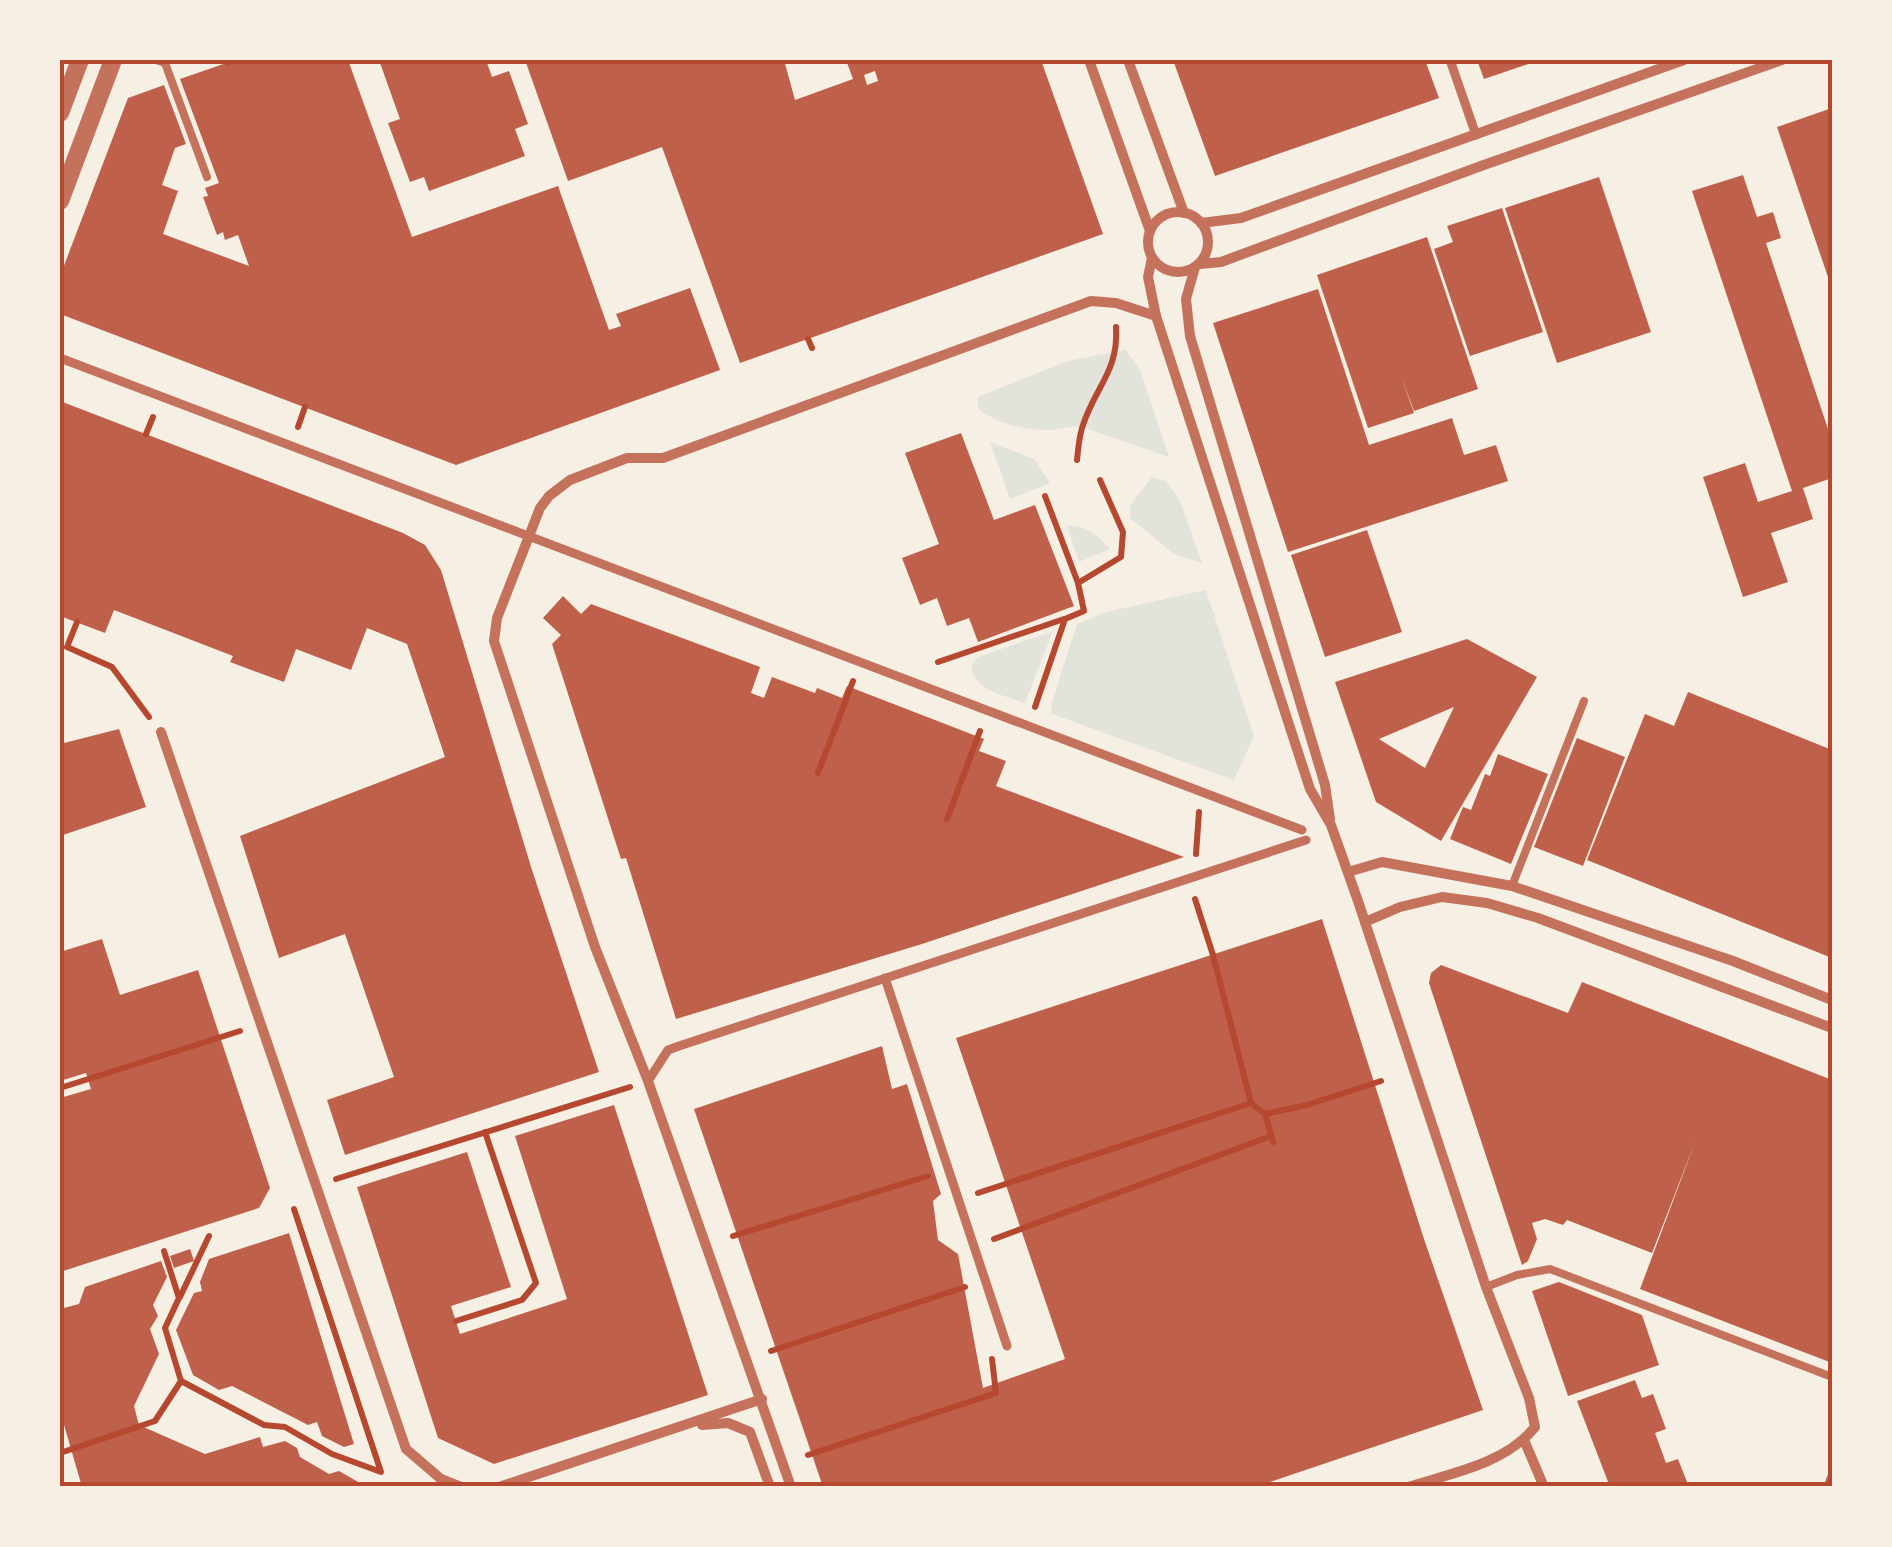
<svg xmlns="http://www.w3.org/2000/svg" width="1892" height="1547" font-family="'IBM Plex Sans',sans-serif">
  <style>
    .green { fill: #e2e4dc }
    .building { fill: #bf614a; fill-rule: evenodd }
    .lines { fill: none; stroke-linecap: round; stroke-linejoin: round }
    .path { stroke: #b5482f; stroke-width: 6 }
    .service { stroke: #c5725c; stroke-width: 8 }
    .pedestrian { stroke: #c5725c; stroke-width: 9 }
    .minor { stroke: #c5725c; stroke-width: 10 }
    .tertiary { stroke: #c5725c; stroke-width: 18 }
    .neatline { fill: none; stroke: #b5482f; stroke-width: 4 }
  </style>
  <rect width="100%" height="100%" fill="#f6efe4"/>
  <!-- green -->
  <g class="green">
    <path d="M1125,350L1140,369L1169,457L1082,427C1070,425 1061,430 1049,430C1025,431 997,423 978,409V397L1068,361Z"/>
    <polygon points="990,442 1034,459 1050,483 1010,499"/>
    <polygon points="1152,477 1166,481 1180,501 1202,563 1174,554 1131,519 1130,506"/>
    <path d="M1067,525C1085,525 1098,535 1110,549L1079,562Z"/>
    <polygon points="1206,590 1254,736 1234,780 1052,714 1051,705 1077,624 1106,612"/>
    <path d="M1053,631L1025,703C1004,695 971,690 972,664L978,657Z"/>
  </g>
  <!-- building -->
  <g class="building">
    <polygon points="235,60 348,60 412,237 558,186 609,330 621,326 616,314 690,288 720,370 456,465 60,314 60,276 128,98 164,85 186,144 175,148 162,185 178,191 163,234 249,266 238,235 225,240 223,232 217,235 203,197 208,196 205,188 219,183 180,79"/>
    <polygon points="379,60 486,60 492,77 509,71 528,124 515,129 525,156 429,191 424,177 410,182 388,123 400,119"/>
    <path d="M525,60H784L795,100L853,79L846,60H1041L1103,234L740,363L662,147L568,181ZM875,71L878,81L867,85L864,75Z"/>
    <polygon points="1173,60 1425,60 1439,98 1215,176"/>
    <polygon points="1477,60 1537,60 1537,61 1484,79"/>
    <polygon points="1832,108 1832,286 1831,286 1777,127"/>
    <polygon points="1743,175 1757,217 1773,212 1781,238 1766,243 1832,441 1832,478 1803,488 1813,519 1771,533 1788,582 1743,597 1703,477 1745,463 1758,502 1792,491 1692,191"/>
    <polygon points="1599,177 1651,332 1557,363 1505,208"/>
    <polygon points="1502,208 1543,332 1470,356 1434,249 1453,242 1447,226"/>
    <polygon points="1427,237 1478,389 1414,411 1401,376 1414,413 1368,428 1317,275"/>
    <polygon points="1318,289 1369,445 1452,418 1464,455 1496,445 1508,481 1288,552 1213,323"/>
    <polygon points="60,401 403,533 425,545 441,570 532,870 599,1072 345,1155 327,1100 394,1077 345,934 279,958 240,836 445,757 407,644 367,628 351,670 296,649 284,682 230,662 233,656 114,610 105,633 60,616"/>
    <polygon points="961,433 994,520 1035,505 1074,606 978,642 969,618 947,626 937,598 920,605 902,558 939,544 905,453"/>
    <polygon points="1367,530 1402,632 1325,657 1291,555"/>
    <polygon points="563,596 581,614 591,604 760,667 751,693 764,698 772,677 815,693 817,688 842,698 847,686 984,739 979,751 1006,761 996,786 1184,857 922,944 676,1019 626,858 621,859 552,644 561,635 543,618"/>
    <path d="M1467,639L1537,677L1441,841L1376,802L1335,682ZM1454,707L1425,768L1379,739Z"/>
    <polygon points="1688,692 1832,750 1832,958 1587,860 1645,714 1674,726"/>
    <polygon points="119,729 146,807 60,836 60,744"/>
    <polygon points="1577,738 1625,757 1583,866 1534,847"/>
    <polygon points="1498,754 1548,774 1511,864 1450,839 1463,807 1471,810 1485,774 1490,776"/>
    <polygon points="1322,919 1424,1239 1483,1410 1255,1487 823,1487 694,1109 882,1046 892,1089 907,1084 941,1194 933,1201 938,1240 958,1254 983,1388 1065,1359 956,1038"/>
    <polygon points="102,939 120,995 198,970 270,1188 259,1208 60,1272 60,1098 91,1089 86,1073 60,1081 60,952"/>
    <polygon points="1441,965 1568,1013 1582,982 1832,1080 1832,1363 1640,1289 1697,1137 1652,1253 1567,1220 1563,1225 1545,1219 1532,1223 1537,1239 1528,1261 1522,1265 1429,983 1431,973"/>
    <polygon points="614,1105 708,1395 494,1464 438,1438 357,1187 467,1152 511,1287 451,1306 460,1334 567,1299 515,1136"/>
    <polygon points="289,1233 354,1444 344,1447 322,1436 317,1422 308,1425 232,1386 219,1390 193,1375 176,1330 194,1293 202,1291 200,1282 209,1259"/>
    <polygon points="190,1249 194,1261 174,1268 170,1256"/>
    <polygon points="161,1261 167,1277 153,1305 158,1316 150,1329 159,1354 134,1406 139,1425 205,1454 260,1437 263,1447 285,1441 297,1448 300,1457 329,1474 339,1471 367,1487 82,1487 60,1411 60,1309 79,1304 85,1287"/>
    <polygon points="1559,1282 1642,1315 1659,1365 1568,1396 1532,1291"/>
    <polygon points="1635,1380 1642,1398 1653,1394 1666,1429 1655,1433 1666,1463 1678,1459 1689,1487 1610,1487 1577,1401"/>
    <polygon points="1832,1464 1832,1487 1823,1487"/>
  </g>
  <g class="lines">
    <!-- path -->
    <g class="path">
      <polyline points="228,60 229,62"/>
      <polyline points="808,339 812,348"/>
      <polyline points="298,427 305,407"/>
      <polyline points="146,434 153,417"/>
      <path d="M1077,460C1078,450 1079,438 1082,428C1094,388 1119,372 1116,327"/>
      <polyline points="1045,496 1078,583"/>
      <polyline points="77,622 67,647 112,667 149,717"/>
      <polyline points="938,662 1064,619"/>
      <polyline points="1035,707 1065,619 1084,611 1078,583 1121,557 1123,532 1100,480"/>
      <polyline points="818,773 853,681"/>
      <polyline points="947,819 980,731"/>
      <polyline points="1196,854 1199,812"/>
      <polyline points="1195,899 1213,955 1251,1103 1265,1114 1273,1142"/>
      <polyline points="60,1088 240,1031"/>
      <polyline points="1265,1114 1307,1105 1381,1081"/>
      <polyline points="336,1179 630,1087"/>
      <polyline points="978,1193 1251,1103"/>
      <polyline points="733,1236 928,1176"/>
      <polyline points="994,1239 1271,1136"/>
      <polyline points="180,1297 209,1236"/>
      <polyline points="456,1321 522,1300 536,1283 485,1132"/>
      <polyline points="771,1351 965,1287"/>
      <polyline points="181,1381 264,1425 285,1427 332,1454 381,1472 294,1209"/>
      <polyline points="60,1453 155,1421 181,1381 165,1328 179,1298 164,1251"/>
      <polyline points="808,1455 996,1393 992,1359"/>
    </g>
    <!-- service -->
    <g class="service">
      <polyline points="156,60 165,63 207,177"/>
      <polyline points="1512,886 1584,701"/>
      <polyline points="1486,1287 1517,1275 1550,1269 1832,1377"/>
    </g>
    <!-- pedestrian -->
    <g class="pedestrian">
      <polyline points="1450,60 1476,135"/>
      <polyline points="60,358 1302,830"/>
      <polyline points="885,978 1007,1346"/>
      <polyline points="648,1081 668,1050 679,1046 1306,840"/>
    </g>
    <!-- minor -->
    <g class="minor">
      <polyline points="1089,60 1150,231"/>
      <polyline points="1128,60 1184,213"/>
      <circle cx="1178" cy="242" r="30"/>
      <polyline points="1201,223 1241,218 1684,60"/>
      <path d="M1152,258L1148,277L1156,316L1310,789L1331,825L1358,901L1486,1287L1529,1398L1535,1427C1505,1464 1452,1473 1408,1487"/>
      <polyline points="1200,264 1221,262 1481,166 1782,60"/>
      <polyline points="1195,267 1186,299 1190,336 1325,785 1330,819"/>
      <polyline points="161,732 406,1449 441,1479 461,1487"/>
      <polyline points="1348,872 1382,862 1512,886 1733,961 1832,1000"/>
      <polyline points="1365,922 1400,907 1442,897 1487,903 1538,918 1832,1028"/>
      <polyline points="702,1425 728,1423 750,1432 770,1487"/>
      <polyline points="1524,1440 1544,1487"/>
      <polyline points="499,1487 762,1399"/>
      <polyline points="791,1487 648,1081 595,947 494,641 497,618 540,508 549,496 570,480 627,458 663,458 1091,301 1116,303 1156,316"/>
    </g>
    <!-- tertiary -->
    <g class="tertiary">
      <polyline points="60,113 80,60"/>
      <polyline points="60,201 113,60"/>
    </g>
  </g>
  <!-- border -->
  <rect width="1892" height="1547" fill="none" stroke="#f6efe4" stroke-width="125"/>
  <rect x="62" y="62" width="1768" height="1422" class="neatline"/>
</svg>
